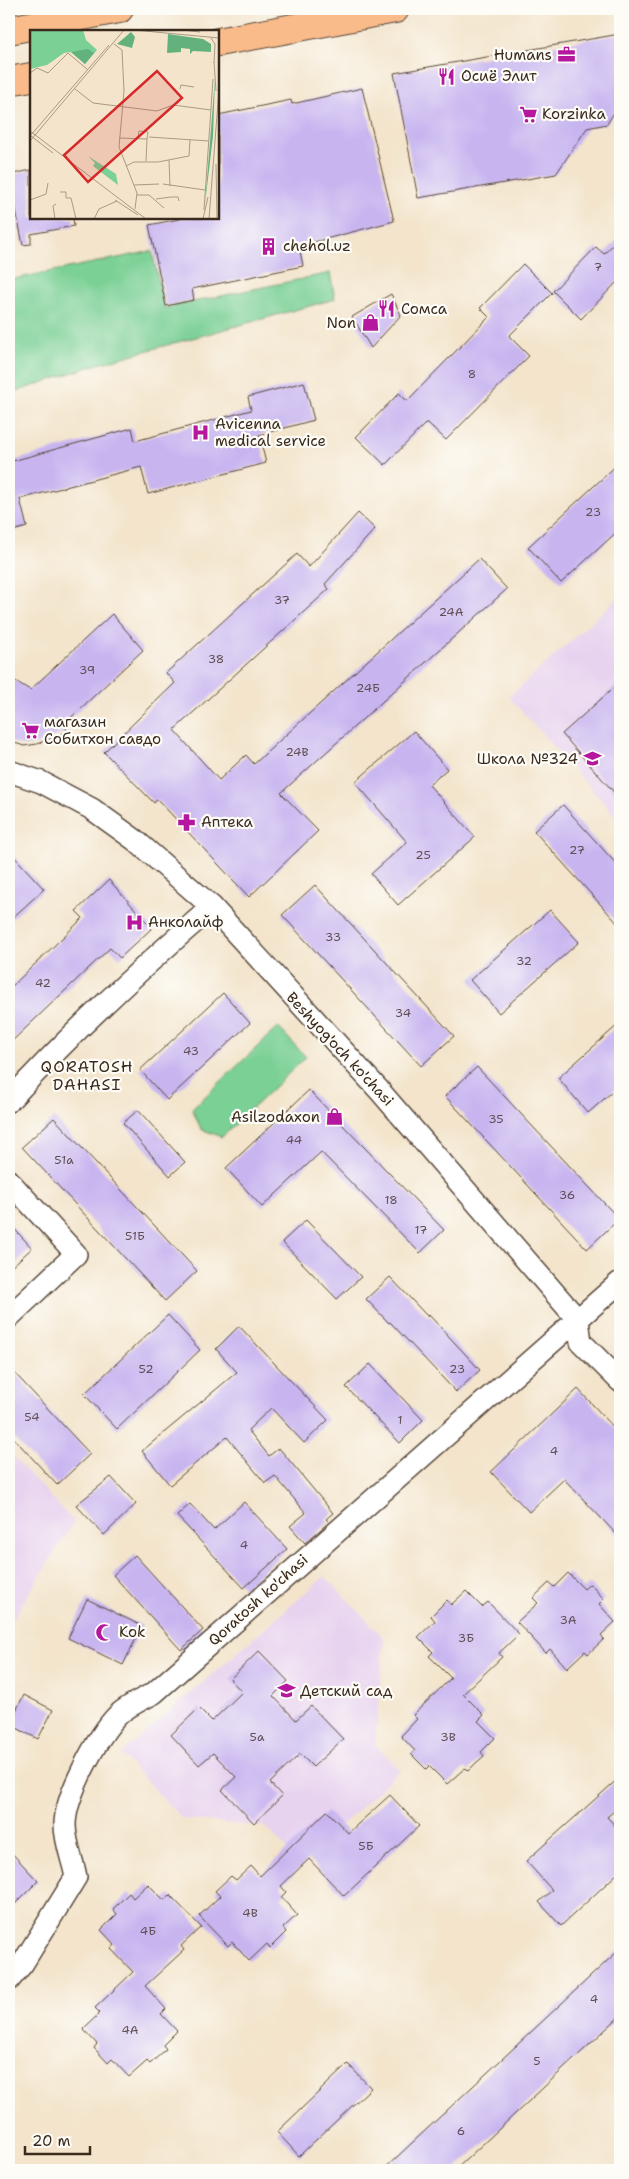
<svg xmlns="http://www.w3.org/2000/svg" width="629" height="2179" font-family="'Shantell Sans',sans-serif">
  <style>
    .built { fill: #e7d2ef }
    .green { fill: #7ad095; stroke: #5a7d5a }
    .building { fill: #c8b5f0 }
    .lines { fill: none; stroke-linecap: round; stroke-linejoin: round }
    .street-casing { stroke: #574638; stroke-width: 24 }
    .primary-casing { stroke: #574638; stroke-width: 30 }
    .street { stroke: #fff; stroke-width: 21 }
    .primary { stroke: #fabb8b; stroke-width: 28 }
    .labels { text-anchor: middle; stroke-width: 4.5; stroke-linejoin: round; paint-order: stroke }
    .number-label { font-size: 12px; fill: #5e4d52 }
    .poi-label { font-size: 15px; fill: #3b2a1e; stroke: #fdfcf7; text-anchor: start }
    .street-label { font-size: 15px; fill: #3b2a1e; stroke: #fdfcf7 }
    .neighbourhood-label { font-size: 16px; letter-spacing: 1px; fill: #3b2a1e; stroke: #fdfcf7 }
    .inset-road { fill: none; stroke: #a99a86; stroke-width: 1 }
    .view { fill: #d62828; fill-opacity: 0.15; stroke: #d62828; stroke-width: 2.5 }
    .inset-edge { fill: none; stroke: #3b2a1e; stroke-width: 2.5 }
  </style>
  <rect width="100%" height="100%" fill="#fdfcf7"/>
  <filter id="ink" filterUnits="userSpaceOnUse"><feTurbulence type="fractalNoise" baseFrequency=".02" numOctaves="2"/><feDisplacementMap in="SourceGraphic" scale="10" xChannelSelector="R" yChannelSelector="G"/><feConvolveMatrix kernelMatrix="1 2 1 2 8 2 1 2 1" color-interpolation-filters="sRGB"/></filter>
  <filter id="wash" filterUnits="userSpaceOnUse"><feTurbulence type="fractalNoise" baseFrequency=".0096" numOctaves="4" result="noise"/><feDisplacementMap in="SourceGraphic" scale="20" xChannelSelector="R" yChannelSelector="G"/><feGaussianBlur stdDeviation="1.12" result="paint"/><feColorMatrix in="noise" values="0 0 0 0 0 0 0 0 0 0 0 0 0 0 0 0 0 1.4 0 .05"/><feComposite in="paint" operator="in"/></filter>
  <g filter="url(#wash)">
    <rect width="100%" height="100%" fill="#f3e4cb"/>
    <!-- built -->
    <g class="built">
      <polygon points="620,596 620,821 509,697"/>
      <polygon points="9,1452 74,1522 9,1625"/>
      <polygon points="325,1576 384,1638 375,1744 400,1770 301,1864 266,1827 182,1819 121,1754"/>
    </g>
    <!-- green -->
    <g class="green">
      <polygon points="152,251 164,308 330,273 335,299 98,364 9,394 9,280"/>
      <polygon points="278,1027 306,1057 222,1137 201,1129 192,1109"/>
    </g>
    <g id="blocks">
      <!-- building -->
      <g class="building">
        <polygon points="620,34 620,103 607,124 587,128 556,174 418,198 394,73"/>
        <polygon points="362,88 394,221 299,246 303,266 192,289 194,300 166,306 149,225 184,218 218,218 218,115 291,100 292,104"/>
        <polygon points="31,170 31,218 73,218 74,226 31,234 31,244 23,245 9,175"/>
        <polygon points="620,237 620,279 581,319 553,291 596,247 604,254"/>
        <polygon points="523,264 552,293 509,336 529,356 446,440 427,422 385,465 356,437 399,393 407,401 489,317 480,308"/>
        <polygon points="391,294 401,315 371,348 352,317"/>
        <polygon points="304,382 314,420 259,435 266,463 148,494 141,467 77,484 20,499 27,527 9,532 9,462 132,428 135,441 251,410 248,397"/>
        <polygon points="620,462 620,529 561,583 528,547"/>
        <polygon points="358,513 375,529 325,584 329,589 174,730 219,780 246,755 254,764 479,559 507,589 281,793 318,831 249,897 157,799 154,803 104,752 175,683 166,673 297,554 309,567"/>
        <polygon points="112,614 143,650 63,725 68,731 37,744 24,746 9,741 9,677 30,690"/>
        <polygon points="620,682 620,799 562,734"/>
        <polygon points="414,731 447,769 429,785 475,837 398,905 371,874 407,842 355,782"/>
        <polygon points="563,805 620,868 620,926 534,831"/>
        <polygon points="9,851 44,889 9,921"/>
        <polygon points="109,880 152,928 120,958 110,948 9,1044 9,989 83,918 76,911"/>
        <polygon points="315,885 454,1036 421,1066 282,915"/>
        <polygon points="550,910 579,942 499,1013 470,980"/>
        <polygon points="223,993 250,1023 167,1100 140,1070"/>
        <polygon points="620,1023 620,1085 588,1113 558,1078"/>
        <polygon points="477,1067 619,1219 587,1249 445,1096"/>
        <polygon points="309,1090 444,1230 420,1253 321,1152 262,1207 226,1168"/>
        <polygon points="138,1110 185,1162 170,1176 123,1123"/>
        <polygon points="54,1118 197,1271 165,1301 22,1147"/>
        <polygon points="306,1220 361,1277 337,1299 282,1242"/>
        <polygon points="9,1223 32,1248 9,1269"/>
        <polygon points="390,1277 428,1317 429,1315 480,1370 456,1392 390,1322 389,1323 366,1299"/>
        <polygon points="168,1315 200,1350 117,1429 84,1394"/>
        <polygon points="239,1326 328,1420 304,1443 271,1408 248,1430 269,1456 279,1448 333,1513 326,1519 329,1522 305,1543 290,1526 306,1513 275,1476 265,1483 227,1437 170,1485 142,1451 237,1372 216,1349"/>
        <polygon points="370,1364 423,1420 400,1443 346,1387"/>
        <polygon points="9,1367 90,1454 57,1485 9,1433"/>
        <polygon points="578,1389 620,1434 620,1538 564,1479 529,1512 491,1472"/>
        <polygon points="111,1477 136,1504 104,1535 76,1505"/>
        <polygon points="244,1502 287,1549 244,1588 177,1516 190,1504 214,1530"/>
        <polygon points="135,1555 203,1630 181,1650 113,1575"/>
        <polygon points="568,1573 584,1589 590,1584 604,1599 599,1604 615,1622 601,1635 604,1639 588,1654 585,1651 567,1668 550,1649 546,1653 517,1622 538,1603 533,1598 549,1583 554,1587"/>
        <polygon points="466,1591 482,1607 488,1602 519,1634 499,1653 502,1657 463,1694 484,1715 478,1721 495,1738 481,1752 484,1756 476,1763 468,1771 465,1768 447,1784 429,1766 426,1769 411,1754 415,1751 401,1736 417,1719 413,1715 451,1678 429,1656 433,1652 418,1637 435,1621 431,1616 447,1600 451,1605"/>
        <polygon points="87,1599 142,1626 123,1665 68,1638"/>
        <polygon points="259,1651 288,1681 273,1696 296,1720 311,1706 343,1739 313,1767 300,1754 270,1783 282,1796 254,1823 222,1790 236,1777 213,1753 199,1765 171,1735 199,1708 212,1721 242,1692 230,1679"/>
        <polygon points="24,1695 53,1710 38,1739 9,1724"/>
        <polygon points="620,1777 620,1806 607,1817 620,1831 620,1871 561,1926 539,1902 552,1890 526,1861"/>
        <polygon points="390,1795 419,1826 344,1896 309,1859 281,1886 286,1892 281,1897 297,1915 283,1928 286,1932 270,1948 267,1944 249,1961 232,1942 228,1946 199,1916 220,1896 215,1891 231,1876 236,1880 251,1866 260,1876 327,1811 348,1833"/>
        <polygon points="9,1850 38,1881 9,1910"/>
        <polygon points="148,1884 164,1900 170,1895 201,1927 181,1946 184,1950 145,1986 166,2009 161,2014 177,2031 163,2045 166,2049 150,2064 147,2061 129,2077 112,2059 108,2063 94,2048 97,2044 83,2029 100,2013 95,2008 133,1972 111,1949 115,1945 101,1930 117,1914 113,1909 129,1893 133,1898"/>
        <polygon points="620,1949 620,2016 589,2045 455,2170 383,2170"/>
        <polygon points="348,2064 371,2088 299,2156 277,2132"/>
      </g>
    </g>
  </g>
  <g filter="url(#ink)">
    <use href="#blocks" fill-opacity="0" stroke="#574638" stroke-width="1"/>
    <g class="lines">
      <defs>
        <g id="street">
          <polyline points="9,771 41,782 92,809 135,840 212,907 379,1090 578,1320 581,1342 620,1381"/>
          <path d="M9,1101C72,1032 141,968 212,907"/>
          <polyline points="9,1181 76,1254 9,1317"/>
          <path d="M9,1980L23,1963L76,1877C73,1861 65,1842 65,1825C65,1796 98,1735 118,1715C127,1706 143,1699 154,1693L620,1282"/>
        </g>
        <g id="primary">
          <polyline points="9,30 119,9"/>
          <polyline points="218,42 395,9"/>
          <polyline points="9,81 31,77"/>
        </g>
      </defs>
      <!-- street casing -->
      <use href="#street" class="street-casing"/>
      <!-- primary casing -->
      <use href="#primary" class="primary-casing"/>
      <!-- street -->
      <use href="#street" class="street"/>
      <!-- primary -->
      <use href="#primary" class="primary"/>
    </g>
  </g>
  <!-- icons -->
  <defs>
    <symbol id="office-bare" viewBox="-9 -9 18 18"><path d="M-6-3h4V-5.5h4V-3h4V5H-6ZM-1-4.5V-3h2v-1.5ZM-6 0V1H6V0Z" fill="#b5179e" stroke="#fdfcf7" stroke-width="2.5" paint-order="stroke"/></symbol>
    <symbol id="restaurant-bare" viewBox="-9 -9 18 18"><path d="M-5-6h1v4h1v-4h1v4h1v-4h1v5L-1.5 .5V6h-2V.5L-5-1ZM5-6V6H3V1.5H1.5Q1.5-4 5-6Z" fill="#b5179e" stroke="#fdfcf7" stroke-width="2.5" paint-order="stroke"/></symbol>
    <symbol id="supermarket-bare" viewBox="-9 -9 18 18"><path d="M-6-5.5h2.5l.6 2H6L4.5 2H-2.5L-4.4-4H-6ZM-1.5 3.2a1.3 1.3 0 1 0 .1 0ZM3 3.2a1.3 1.3 0 1 0 .1 0Z" fill="#b5179e" stroke="#fdfcf7" stroke-width="2.5" paint-order="stroke"/></symbol>
    <symbol id="building-bare" viewBox="-9 -9 18 18"><path d="M-4-6H4V6H1V3H-1V6H-4ZM-2.5-4.3h1.7v1.8h-1.7ZM.8-4.3h1.7v1.8H.8ZM-2.5-1h1.7V.8h-1.7ZM.8-1h1.7V.8H.8Z" fill="#b5179e" stroke="#fdfcf7" stroke-width="2.5" paint-order="stroke"/></symbol>
    <symbol id="shop-bare" viewBox="-9 -9 18 18"><path d="M-5-2.5h2.3a2.7 3.5 0 0 1 5.4 0H5L5.5 6h-11ZM-1.5-2.5h3a1.5 2.3 0 0 0-3 0Z" fill="#b5179e" stroke="#fdfcf7" stroke-width="2.5" paint-order="stroke"/></symbol>
    <symbol id="hospital-bare" viewBox="-9 -9 18 18"><path d="M-5-5h3v3.5h4V-5h3V5h-3V1.5h-4V5h-3Z" fill="#b5179e" stroke="#fdfcf7" stroke-width="2.5" paint-order="stroke"/></symbol>
    <symbol id="school-bare" viewBox="-9 -9 18 18"><path d="M0-5L7-2L0 1L-7-2ZM-4 1L0 2.5L4 1V4Q0 6-4 4Z" fill="#b5179e" stroke="#fdfcf7" stroke-width="2.5" paint-order="stroke"/></symbol>
    <symbol id="pharmacy-bare" viewBox="-9 -9 18 18"><path d="M-2-6h4v4h4v4h-4v4h-4v-4h-4v-4h4Z" fill="#b5179e" stroke="#fdfcf7" stroke-width="2.5" paint-order="stroke"/></symbol>
    <symbol id="mosque-bare" viewBox="-9 -9 18 18"><path d="M3.5-4.9A6 6 0 1 0 3.5 4.9A5 5 0 1 1 3.5-4.9Z" fill="#b5179e" stroke="#fdfcf7" stroke-width="2.5" paint-order="stroke"/></symbol>
  </defs>
  <g fill-rule="evenodd">
    <use href="#office-bare" x="554" y="42" width="25" height="25"/>
    <use href="#restaurant-bare" x="434" y="64" width="25" height="25"/>
    <use href="#supermarket-bare" x="516" y="102" width="25" height="25"/>
    <use href="#building-bare" x="256" y="234" width="25" height="25"/>
    <use href="#restaurant-bare" x="374" y="296" width="25" height="25"/>
    <use href="#shop-bare" x="358" y="310" width="25" height="25"/>
    <use href="#hospital-bare" x="188" y="420" width="25" height="25"/>
    <use href="#supermarket-bare" x="18" y="718" width="25" height="25"/>
    <use href="#school-bare" x="580" y="746" width="25" height="25"/>
    <use href="#pharmacy-bare" x="174" y="810" width="25" height="25"/>
    <use href="#hospital-bare" x="122" y="910" width="25" height="25"/>
    <use href="#shop-bare" x="322" y="1104" width="25" height="25"/>
    <use href="#mosque-bare" x="92" y="1620" width="25" height="25"/>
    <use href="#school-bare" x="274" y="1678" width="25" height="25"/>
  </g>
  <g class="labels">
    <!-- number labels -->
    <g class="number-label">
      <text x="598" y="271">7</text>
      <text x="472" y="378">8</text>
      <text x="593" y="516">23</text>
      <text x="282" y="604">37</text>
      <text x="451" y="616">24А</text>
      <text x="216" y="663">38</text>
      <text x="87" y="674">39</text>
      <text x="368" y="692">24Б</text>
      <text x="297" y="756">24В</text>
      <text x="577" y="854">27</text>
      <text x="423" y="859">25</text>
      <text x="333" y="941">33</text>
      <text x="524" y="965">32</text>
      <text x="43" y="987">42</text>
      <text x="403" y="1017">34</text>
      <text x="191" y="1055">43</text>
      <text x="496" y="1123">35</text>
      <text x="294" y="1144">44</text>
      <text x="64" y="1164">51а</text>
      <text x="567" y="1199">36</text>
      <text x="391" y="1204">18</text>
      <text x="421" y="1234">17</text>
      <text x="135" y="1240">51Б</text>
      <text x="146" y="1373">52</text>
      <text x="457" y="1373">23</text>
      <text x="32" y="1421">54</text>
      <text x="400" y="1424">1</text>
      <text x="554" y="1455">4</text>
      <text x="244" y="1549">4</text>
      <text x="568" y="1624">3А</text>
      <text x="466" y="1642">3Б</text>
      <text x="257" y="1741">5a</text>
      <text x="448" y="1741">3В</text>
      <text x="366" y="1850">5Б</text>
      <text x="250" y="1917">4В</text>
      <text x="148" y="1935">4Б</text>
      <text x="594" y="2003">4</text>
      <text x="130" y="2034">4А</text>
      <text x="537" y="2065">5</text>
      <text x="461" y="2135">6</text>
    </g>
    <!-- poi labels -->
    <g class="poi-label">
      <text x="552" y="60" text-anchor="end">Humans</text>
      <text x="461" y="81">Осиё Элит</text>
      <text x="542" y="119">Korzinka</text>
      <text x="283" y="251">chehol.uz</text>
      <text x="401" y="314">Сомса</text>
      <text x="356" y="328" text-anchor="end">Non</text>
      <text x="215" y="429">Avicenna<tspan x="215" dy="17">medical service</tspan></text>
      <text x="44" y="727">магазин<tspan x="44" dy="17">Собитхон савдо</tspan></text>
      <text x="578" y="764" text-anchor="end">Школа №324</text>
      <text x="201" y="827">Аптека</text>
      <text x="148" y="927">Анколайф</text>
      <text x="320" y="1122" text-anchor="end">Asilzodaxon</text>
      <text x="119" y="1637">Kok</text>
      <text x="300" y="1696">Детский сад</text>
    </g>
    <!-- street labels -->
    <g class="street-label">
      <text transform="translate(340 1049) rotate(47)" y="5">Beshyog'och ko'chasi</text>
      <text transform="translate(258 1600) rotate(-42)" y="5">Qoratosh ko'chasi</text>
    </g>
    <!-- neighbourhood labels -->
    <g class="neighbourhood-label">
      <text x="87" y="1072">QORATOSH<tspan x="87" dy="18">DAHASI</tspan></text>
    </g>
  </g>
  <!-- overview -->
  <g transform="translate(30 30)">
    <rect width="189" height="189" fill="#f3e4cb"/>
    <path d="M0,0H53L56,10L67,20L55,34L41,22L34,23L17,35L0,39ZM58,126L86,144L88,155L63,136L65,133Z" fill="#7ad095"/>
    <path d="M101,2L105,7L102,18L87,14ZM138,4L173,9L181,14V22L163,21L160,24V19L151,18V22L137,23ZM58,19L64,23L55,34L41,22ZM185,48L183,106L175,174Z" fill="#63b27e"/>
    <path class="inset-road" d="M104,0L189,8M152,0L170,2M181,8L185,14L184,33M84,14L92,20L94,61L89,117L107,163L105,179M184,32L186,61M0,43L7,38L18,43L38,23L58,40M45,59L63,73L127,81L143,75L181,80M150,59L151,55L164,57M0,101L116,189M0,106L79,15M1,106L23,123M119,107L179,111M89,108L117,109L118,102L109,101L108,108M0,111L94,0M139,130L140,156M116,131L117,109M186,134L187,189M96,136L104,132H128L159,126L160,110M133,154L175,160M104,155L129,154M30,162H36V168H41L46,189M107,165H119L134,178M126,169L141,167H148L149,171M0,170L16,164L18,153M85,170L108,185M174,180L183,49M25,189L23,176L26,174M64,189L69,179L87,171M173,189L178,167M179,189L189,59"/>
    <path class="view" d="M127,41L152,68L58,152L34,125Z"/>
    <rect width="189" height="189" class="inset-edge"/>
  </g>
  <!-- margin -->
  <rect width="629" height="2179" fill="none" stroke="#fdfcf7" stroke-width="30"/>
  <!-- scale -->
  <path d="M25 2146v8h65v-8" fill="none" stroke="#3b2a1e" stroke-width="2.5"/>
  <text x="32" y="2146" font-size="15" fill="#3b2a1e" stroke="#fdfcf7" stroke-width="4" paint-order="stroke">20 m</text>
</svg>
